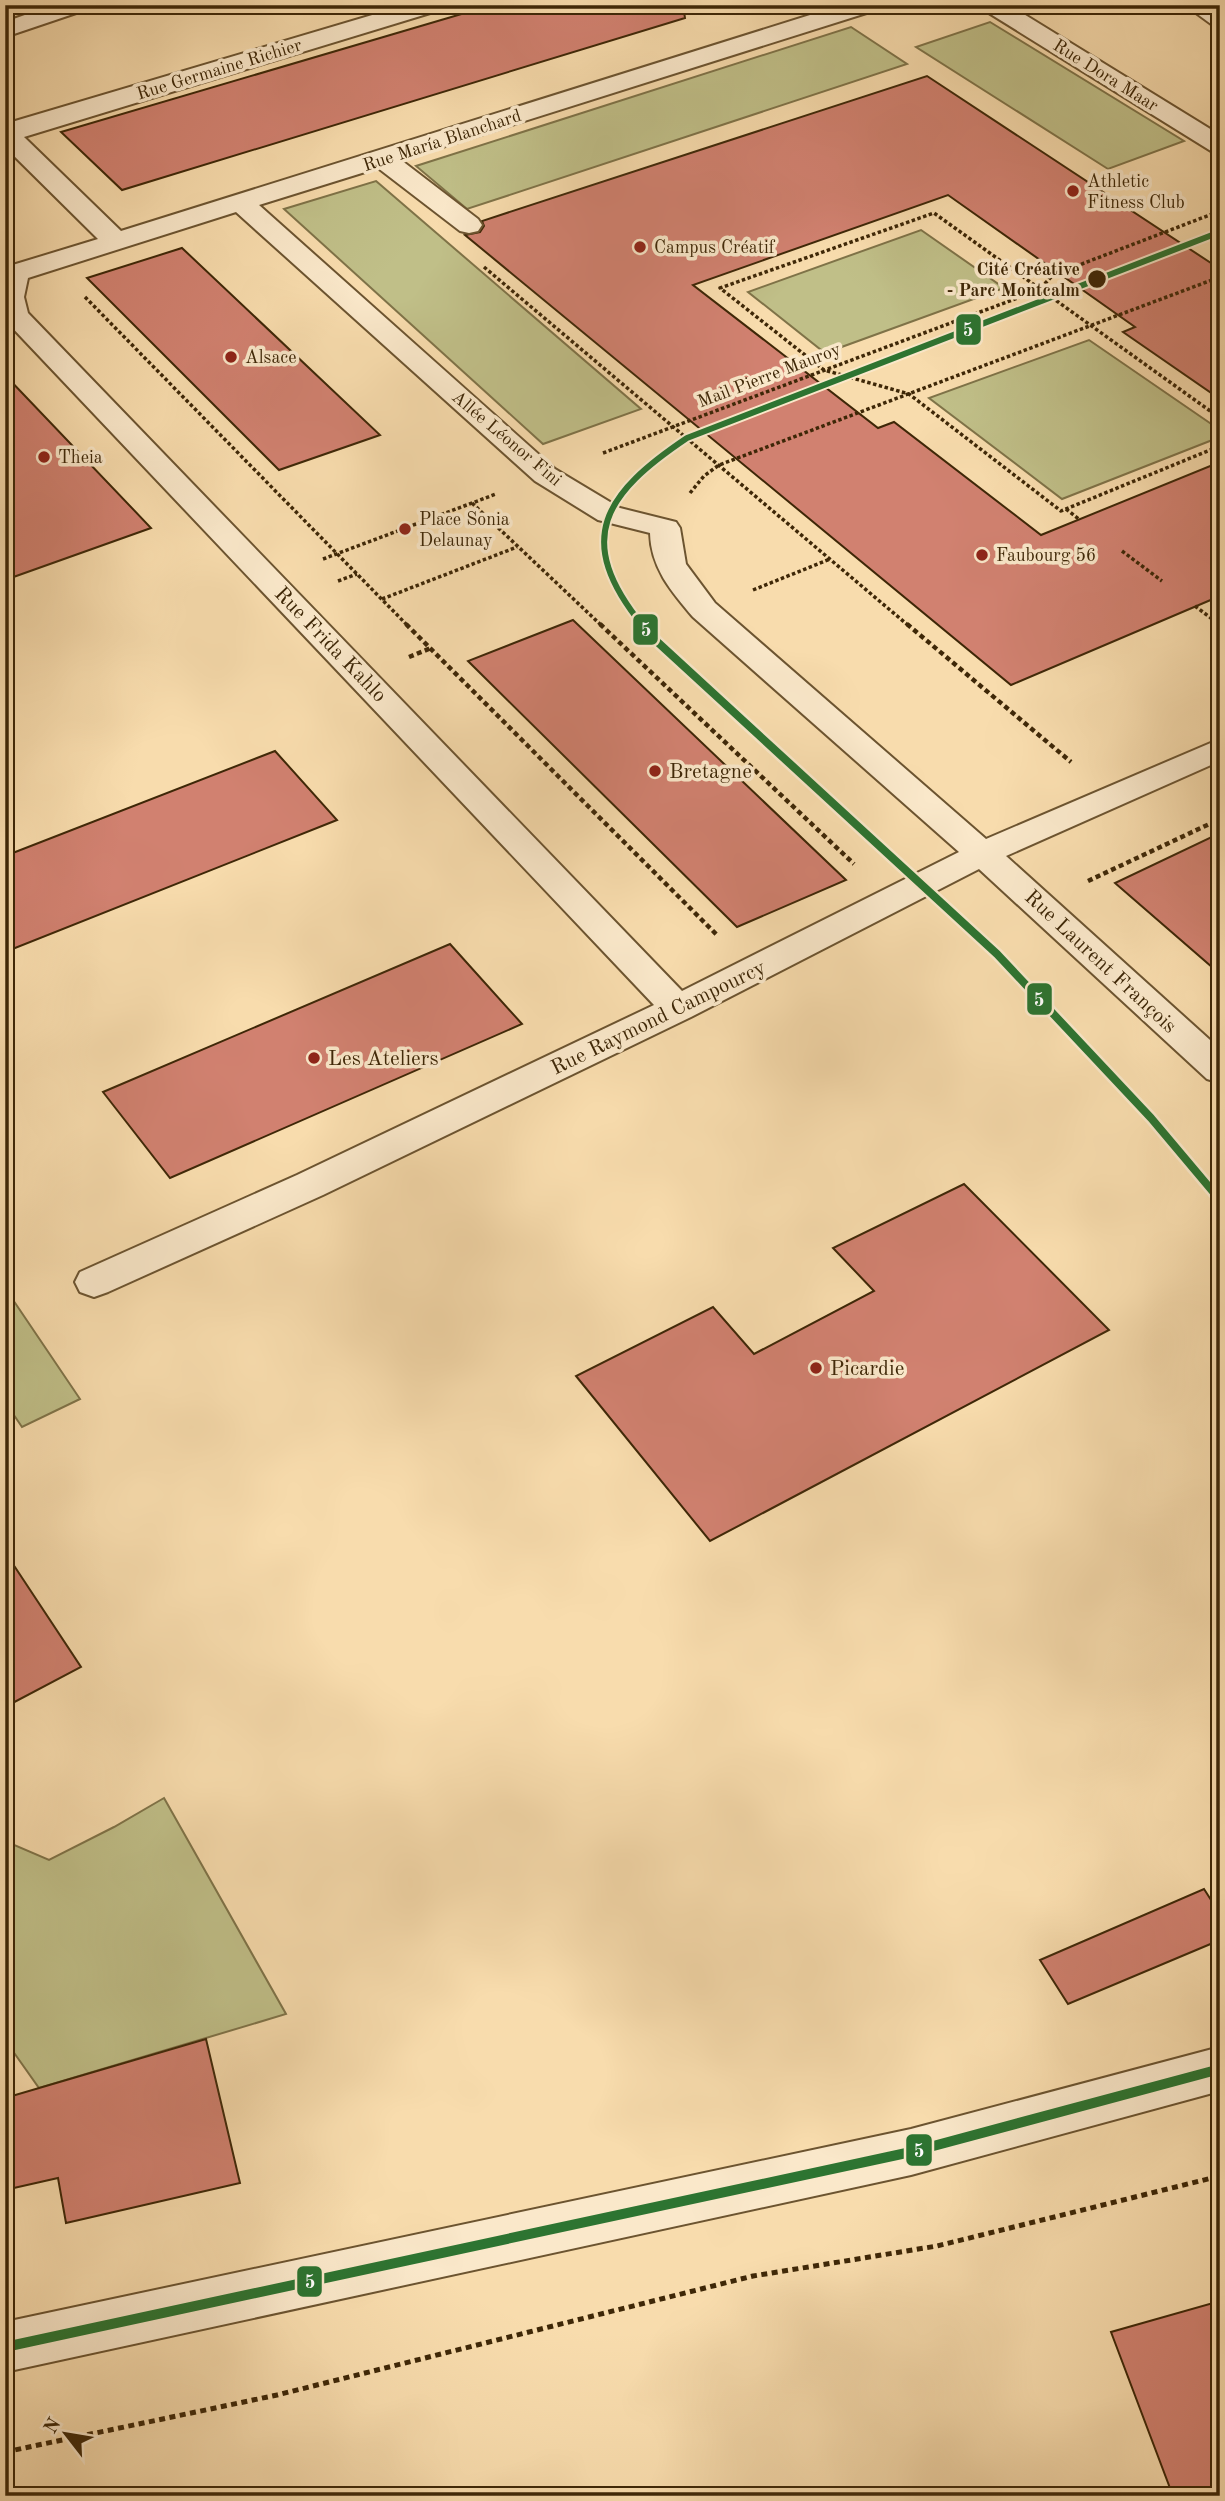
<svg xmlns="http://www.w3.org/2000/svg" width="1225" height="2501" font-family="'Old Standard TT',serif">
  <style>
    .green { fill: #c0bf88; stroke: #7f7348; stroke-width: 2 }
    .building { fill: #d18170; stroke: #3e2707; stroke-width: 2 }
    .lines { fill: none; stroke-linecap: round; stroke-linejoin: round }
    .minor-casing { stroke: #6c5430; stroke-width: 4 }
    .path-far2 { stroke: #3e2707; stroke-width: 3.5; stroke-dasharray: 3.5 2.5; stroke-linecap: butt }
    .path-far1 { stroke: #3e2707; stroke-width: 4.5; stroke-dasharray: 5 3.5; stroke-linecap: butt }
    .path { stroke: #3e2707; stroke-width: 5; stroke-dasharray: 6 4.5; stroke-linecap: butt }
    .minor { fill: #fae8ca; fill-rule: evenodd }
    .tram-1-far2-casing { stroke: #fae8ca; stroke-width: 10 }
    .tram-1-far1-casing { stroke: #fae8ca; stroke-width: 13 }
    .tram-1-casing { stroke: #fae8ca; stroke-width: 16 }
    .tram-1-far2 { stroke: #2d7431; stroke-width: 6 }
    .tram-1-far1 { stroke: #2d7431; stroke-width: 8 }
    .tram-1 { stroke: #2d7431; stroke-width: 10 }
    .poi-dot { fill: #8f2418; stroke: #fae8ca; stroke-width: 2.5 }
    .stop-dot { fill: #3e2707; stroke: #fae8ca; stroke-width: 2.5 }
    .labels { text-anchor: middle; stroke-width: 7; stroke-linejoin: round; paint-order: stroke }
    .far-street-label { font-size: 18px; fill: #3e2707; stroke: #fae8ca }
    .far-poi-label { font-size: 18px; fill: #3e2707; stroke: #fae8ca; text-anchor: start }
    .far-stop-label { font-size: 18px; font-weight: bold; fill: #3e2707; stroke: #fae8ca; text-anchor: end }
    .street-label { font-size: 21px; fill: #3e2707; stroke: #fae8ca }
    .poi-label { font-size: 21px; fill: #3e2707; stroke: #fae8ca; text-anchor: start }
    .line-badge { stroke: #fae8ca; stroke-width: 2.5 }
    .badge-label { font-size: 19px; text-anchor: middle; font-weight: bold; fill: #fff }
  </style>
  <rect width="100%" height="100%" fill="#f8dcad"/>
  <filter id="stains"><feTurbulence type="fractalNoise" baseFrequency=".00286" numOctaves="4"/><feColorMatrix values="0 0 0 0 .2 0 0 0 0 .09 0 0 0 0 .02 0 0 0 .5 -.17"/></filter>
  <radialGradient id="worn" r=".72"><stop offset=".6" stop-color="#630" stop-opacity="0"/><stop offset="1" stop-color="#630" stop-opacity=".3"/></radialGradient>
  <!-- green -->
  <g class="green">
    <polygon points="990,22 1184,141 1108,169 916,47"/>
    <polygon points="851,27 907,64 467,209 416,166"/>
    <polygon points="376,181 641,409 543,444 284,209"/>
    <polygon points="921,230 1004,288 825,353 748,292"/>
    <polygon points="1089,340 1220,430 1220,437 1062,499 929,398"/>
    <polygon points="5,1288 80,1399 22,1427 5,1402"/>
    <polygon points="164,1798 286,2014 39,2088 5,2040 5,1841 49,1860 114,1827"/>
  </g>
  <!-- building -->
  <g class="building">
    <polygon points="492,5 683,5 685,18 122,190 61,132"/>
    <polygon points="927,76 1220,269 1220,399 1123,332 1135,327 948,195 693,285 878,428 894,422 1041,535 1220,462 1220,596 1011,685 465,235 480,232 484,226 482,221"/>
    <polygon points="182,248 380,435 279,470 87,278"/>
    <polygon points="5,375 151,528 5,580"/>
    <polygon points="573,620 846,880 737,927 468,661"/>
    <polygon points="275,751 337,820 5,952 5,856"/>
    <polygon points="1220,833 1220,974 1115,883"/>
    <polygon points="450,944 522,1024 170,1178 103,1092"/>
    <polygon points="964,1184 1109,1330 710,1541 576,1376 713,1307 754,1354 874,1291 833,1248"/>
    <polygon points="5,1552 81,1667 5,1707"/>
    <polygon points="1204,1889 1220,1914 1220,1940 1068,2004 1040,1960"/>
    <polygon points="206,2039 240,2183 66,2223 58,2178 5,2190 5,2098"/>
    <polygon points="1220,2301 1220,2496 1173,2496 1111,2332"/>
  </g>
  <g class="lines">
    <defs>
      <g id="minor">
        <polygon points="53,5 89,5 85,10 5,37 5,22"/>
        <path d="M406,5H444L440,10L24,137L121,231L842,5H880L876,10L401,160L478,219L482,225L478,231L469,233L460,231L378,168L259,205L555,469L620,508L676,522L680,528L686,564L715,603L986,839L1220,739V761L1006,856L1220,1049V1083L1207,1079L979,869L691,1017L323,1195L108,1292L94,1297L80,1292L75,1282L80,1272L297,1175L654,1005L5,320L6,267L98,239L5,147V124ZM236,212L535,481L598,520L650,533C651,568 671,591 693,617L959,852L682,991L28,313L24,297L28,278Z"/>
        <polygon points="980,5 1009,5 1220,135 1220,154 1211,151 984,10"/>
        <polygon points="1185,5 1214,5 1220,9 1220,26 1211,24"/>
        <polygon points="1220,2047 1220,2091 911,2175 5,2372 5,2322 911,2129"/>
      </g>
    </defs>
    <!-- minor casing -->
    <use href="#minor" class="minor-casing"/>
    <!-- path-far2 -->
    <g class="path-far2">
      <polyline points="484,267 909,626"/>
      <polyline points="85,297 408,626"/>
      <polyline points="1220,418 934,213 720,288 824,370 909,394 1061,511 1220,446"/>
      <polyline points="603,453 1039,290 1053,275 1220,211"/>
      <polyline points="690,493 704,476 719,465 1220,277"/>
      <polyline points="472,503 602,626"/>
      <polyline points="1066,509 1080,520"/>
      <polyline points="1122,551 1162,581"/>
      <polyline points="323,559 496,494"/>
      <polyline points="338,581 357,574"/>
      <polyline points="753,590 830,559"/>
      <polyline points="382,599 517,547"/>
      <polyline points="1195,606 1220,625"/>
    </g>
    <!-- path-far1 -->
    <g class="path-far1">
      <polyline points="406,624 717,935"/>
      <polyline points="600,624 854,864"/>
      <polyline points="907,624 1071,762"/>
      <polyline points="409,657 431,648"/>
      <polyline points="1088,881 1220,819"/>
    </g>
    <!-- path -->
    <polyline class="path" points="5,2452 277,2395 753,2276 937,2246 1220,2176"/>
    <!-- minor -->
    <use href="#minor" class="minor"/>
    <defs>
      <path id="tram-1-far2" d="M643,626C572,539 605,493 687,438L1220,232"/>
      <polyline id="tram-1-far1" points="641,624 652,637 997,954 1151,1118 1220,1200"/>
      <polyline id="tram-1" points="5,2347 911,2152 1220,2069"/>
    </defs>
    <!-- tram-1-far2 casing -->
    <use href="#tram-1-far2" class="tram-1-far2-casing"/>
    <!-- tram-1-far1 casing -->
    <use href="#tram-1-far1" class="tram-1-far1-casing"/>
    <!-- tram-1 casing -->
    <use href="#tram-1" class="tram-1-casing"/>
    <!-- tram-1-far2 -->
    <use href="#tram-1-far2" class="tram-1-far2"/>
    <!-- tram-1-far1 -->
    <use href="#tram-1-far1" class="tram-1-far1"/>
    <!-- tram-1 -->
    <use href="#tram-1" class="tram-1"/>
  </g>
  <!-- markers -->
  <g class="poi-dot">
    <circle cx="1073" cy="191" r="7"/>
    <circle cx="640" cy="247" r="7"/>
    <circle cx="231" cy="357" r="7"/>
    <circle cx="44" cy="457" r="7"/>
    <circle cx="405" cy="529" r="7"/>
    <circle cx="982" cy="555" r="7"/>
    <circle cx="655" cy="771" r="7"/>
    <circle cx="314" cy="1058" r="7"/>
    <circle cx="816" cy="1368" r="7"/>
  </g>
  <circle class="stop-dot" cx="1097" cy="279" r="10"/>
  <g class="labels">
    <!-- far-street labels -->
    <g class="far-street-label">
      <text transform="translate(219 69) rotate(-17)" y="6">Rue Germaine Richier</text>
      <text transform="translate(1106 75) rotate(32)" y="6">Rue Dora Maar</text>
      <text transform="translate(442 140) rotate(-18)" y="6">Rue María Blanchard</text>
      <text transform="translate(769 375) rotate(-21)" y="6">Mail Pierre Mauroy</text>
      <text transform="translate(507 438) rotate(40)" y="6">Allée Léonor Fini</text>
    </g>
    <!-- far-poi labels -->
    <g class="far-poi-label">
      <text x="1087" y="187">Athletic<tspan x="1087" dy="21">Fitness Club</tspan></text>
      <text x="654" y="253">Campus Créatif</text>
      <text x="245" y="363">Alsace</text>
      <text x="58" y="463">Theia</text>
      <text x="419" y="525">Place Sonia<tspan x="419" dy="21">Delaunay</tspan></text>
      <text x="996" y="561">Faubourg 56</text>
    </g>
    <!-- far-stop labels -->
    <g class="far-stop-label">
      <text x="1080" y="275">Cité Créative<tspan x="1080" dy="21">- Parc Montcalm</tspan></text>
    </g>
    <!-- street labels -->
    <g class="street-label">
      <text transform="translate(331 644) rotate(46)" y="7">Rue Frida Kahlo</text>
      <text transform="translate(1101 961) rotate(43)" y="7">Rue Laurent François</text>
      <text transform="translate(658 1017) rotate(-26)" y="7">Rue Raymond Campourcy</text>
    </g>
    <!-- poi labels -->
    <g class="poi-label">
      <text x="669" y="778">Bretagne</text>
      <text x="328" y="1065">Les Ateliers</text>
      <text x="830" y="1375">Picardie</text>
    </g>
  </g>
  <g class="line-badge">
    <rect x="955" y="313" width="27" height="33" rx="7" fill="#2d7431"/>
    <rect x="632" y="613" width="27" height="33" rx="7" fill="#2d7431"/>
    <rect x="1026" y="982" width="27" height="34" rx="7" fill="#2d7431"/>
    <rect x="905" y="2133" width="28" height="34" rx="7" fill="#2d7431"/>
    <rect x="296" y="2265" width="27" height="33" rx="7" fill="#2d7431"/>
  </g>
  <g class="badge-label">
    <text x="968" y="336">5</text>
    <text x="646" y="636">5</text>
    <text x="1039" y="1006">5</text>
    <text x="919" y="2157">5</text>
    <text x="310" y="2288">5</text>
  </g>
  <!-- margin -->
  <rect width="1225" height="2501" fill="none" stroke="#f8dcad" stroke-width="28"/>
  <rect x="7" y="7" width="1211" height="2487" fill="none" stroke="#3e2707" stroke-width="3.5"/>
  <rect x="14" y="14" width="1197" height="2473" fill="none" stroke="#3e2707" stroke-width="2"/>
  <!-- north arrow -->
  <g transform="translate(66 2434) rotate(301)" stroke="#fae8ca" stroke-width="5" paint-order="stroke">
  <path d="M0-5L12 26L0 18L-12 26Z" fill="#3e2707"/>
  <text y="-10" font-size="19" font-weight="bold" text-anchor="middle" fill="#3e2707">N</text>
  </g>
  <rect width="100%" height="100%" filter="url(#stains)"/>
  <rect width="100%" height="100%" fill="url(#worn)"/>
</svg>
